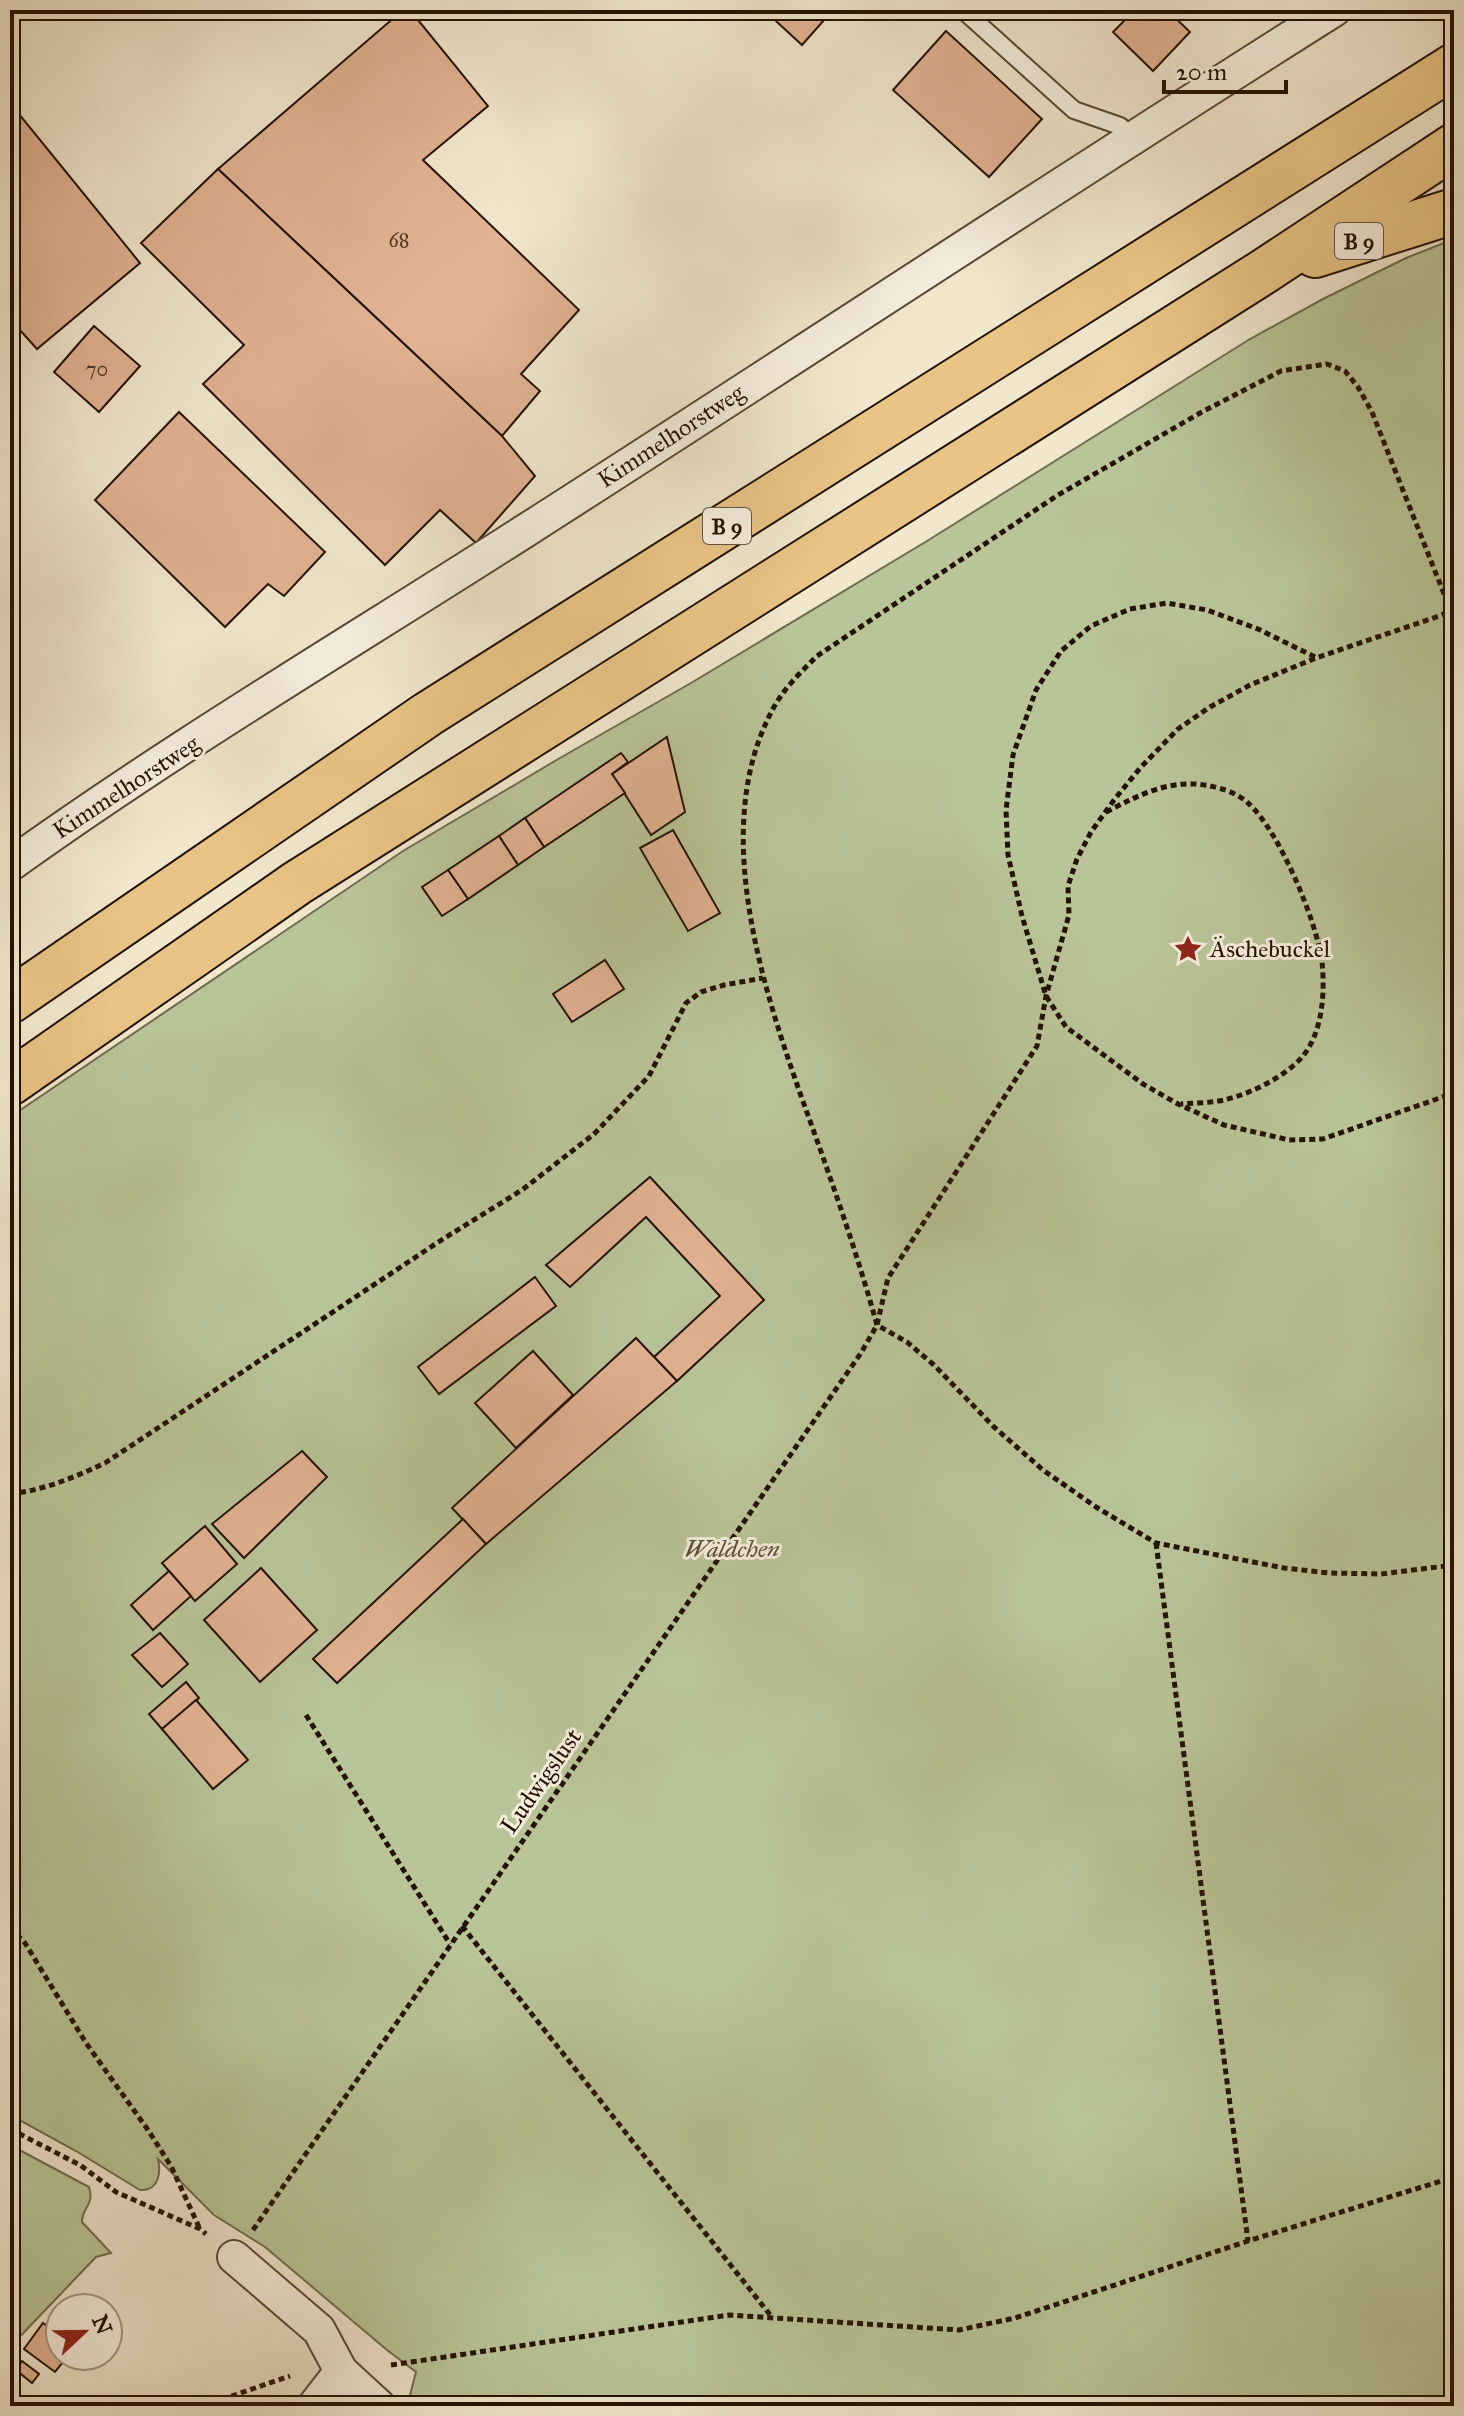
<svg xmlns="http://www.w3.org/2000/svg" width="1464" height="2416" font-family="'IM FELL Great Primer',serif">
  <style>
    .green { fill: #b9c599; stroke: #6e6c4e; stroke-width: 2 }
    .building { fill: #e1b293; stroke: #231202; stroke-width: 2 }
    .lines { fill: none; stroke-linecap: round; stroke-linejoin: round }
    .service-casing { stroke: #564735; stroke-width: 20 }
    .minor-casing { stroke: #564735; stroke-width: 36 }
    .trunk-casing { stroke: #231202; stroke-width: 48 }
    .path { stroke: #231202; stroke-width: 5; stroke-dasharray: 6 4; stroke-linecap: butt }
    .service { stroke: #f6efde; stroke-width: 16 }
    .minor { stroke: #f6efde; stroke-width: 32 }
    .trunk { stroke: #e8c486; stroke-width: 44 }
    .labels { text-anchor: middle; stroke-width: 6; stroke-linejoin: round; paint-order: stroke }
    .number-label { font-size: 20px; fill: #523a26 }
    .shield { fill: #f6efde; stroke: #625444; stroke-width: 2 }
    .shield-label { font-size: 22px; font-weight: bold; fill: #231202 }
    .street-label { font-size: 24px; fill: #231202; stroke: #f6efde }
    .poi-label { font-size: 24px; fill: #231202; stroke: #f6efde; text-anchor: start }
    .park-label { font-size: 24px; font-style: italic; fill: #585137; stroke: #f6efde }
  </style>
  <rect width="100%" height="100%" fill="#f1e7cd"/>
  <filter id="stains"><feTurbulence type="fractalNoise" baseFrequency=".0025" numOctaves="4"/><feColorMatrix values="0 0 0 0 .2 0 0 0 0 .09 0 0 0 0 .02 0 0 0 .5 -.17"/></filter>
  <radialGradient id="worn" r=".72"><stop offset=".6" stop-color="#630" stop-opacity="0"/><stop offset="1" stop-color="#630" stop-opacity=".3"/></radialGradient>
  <!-- green -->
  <g class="green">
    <path d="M1454,239V2406H412L409,2399L416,2372L387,2350L265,2247L214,2215L158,2159C161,2173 159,2191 140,2190L76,2151L10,2115V1117L403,851L560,758L691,683L927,541L1250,339L1323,299L1406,258Z"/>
    <path d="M10,2145L89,2187C95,2205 82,2207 82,2222L111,2253L96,2257L10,2347Z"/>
  </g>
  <!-- building -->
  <g class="building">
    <polygon points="403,10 410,10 488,106 423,160 579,310 521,374 540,391 502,436 218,169"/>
    <polygon points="764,10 833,10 802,45"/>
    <polygon points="1125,10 1167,10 1190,32 1153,71 1113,32 1130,15"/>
    <polygon points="946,31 1042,119 989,177 893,90"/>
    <polygon points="10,103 140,263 37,349 10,319"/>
    <polygon points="218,169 502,436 535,476 476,543 440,510 385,565 203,384 244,345 141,243"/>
    <polygon points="94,326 140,366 99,412 54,372"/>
    <polygon points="179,412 325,552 284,596 268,584 225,627 95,500"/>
    <polygon points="667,737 685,812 651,835 612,774"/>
    <polygon points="621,753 628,762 612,774 625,793 544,847 525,818"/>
    <polygon points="525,818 544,847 518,865 499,836"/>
    <polygon points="673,830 720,913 688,931 640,848"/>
    <polygon points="499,836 518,865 468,899 448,870"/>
    <polygon points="448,870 468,899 442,916 422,887"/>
    <polygon points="605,960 624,989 572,1022 553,994"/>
    <polygon points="650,1177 764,1300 677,1381 654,1357 720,1296 646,1217 570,1287 546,1265"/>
    <polygon points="535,1277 556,1306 439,1394 418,1367"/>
    <polygon points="636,1338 677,1381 486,1544 452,1508"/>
    <polygon points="533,1351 573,1395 516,1448 475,1403"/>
    <polygon points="302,1451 327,1477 244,1558 212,1524"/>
    <polygon points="463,1519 486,1544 337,1683 313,1659"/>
    <polygon points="205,1526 237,1564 195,1601 162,1563"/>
    <polygon points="261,1568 317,1630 260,1682 204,1620"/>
    <polygon points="169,1571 191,1596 153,1630 131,1605"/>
    <polygon points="160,1633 188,1664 162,1687 132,1655"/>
    <polygon points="186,1682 199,1698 162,1729 149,1714"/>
    <polygon points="196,1700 248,1760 213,1789 162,1729"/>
    <polygon points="43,2323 60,2336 60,2356 68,2356 55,2372 24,2349"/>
    <polygon points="22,2361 39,2374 32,2383 16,2370"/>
  </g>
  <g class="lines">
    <defs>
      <polyline id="service" points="963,10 1074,110 1120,126 1133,137"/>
      <g id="minor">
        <path d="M10,865C177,745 355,640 528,529C797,357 1064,180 1334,10"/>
        <polyline points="234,2257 319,2330 341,2371 379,2406"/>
        <polyline points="314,2406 341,2371"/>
      </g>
      <g id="trunk">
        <polyline points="1315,255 1454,211"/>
        <polyline points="10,1001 428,714 1454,66"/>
        <polyline points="10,1083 297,883 1263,272 1454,146"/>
      </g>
    </defs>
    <!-- service casing -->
    <use href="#service" class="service-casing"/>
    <!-- minor casing -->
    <use href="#minor" class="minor-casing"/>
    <!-- trunk casing -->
    <use href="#trunk" class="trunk-casing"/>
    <!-- path -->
    <g class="path">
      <path d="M1454,608L1450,609L1372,412L1358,387L1345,371L1327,364L1281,371L1200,413L1058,495L817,656C802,671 785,687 774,707C702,837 773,1017 819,1146C840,1205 860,1264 877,1325L907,1342L934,1365L994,1427L1043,1470L1096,1507L1156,1543L1284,1568L1329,1573L1381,1574L1454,1565"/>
      <polyline points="1315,657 1258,629 1207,610 1167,603 1130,609 1091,626 1061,651 1036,690 1013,755 1006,810 1008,855 1022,916 1046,996 1066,1027 1143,1084 1178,1104 1224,1125 1289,1140 1323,1139 1454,1093"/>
      <path d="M1106,812C1145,792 1177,775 1222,789C1230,791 1242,797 1248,803C1279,830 1317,922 1322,962C1325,992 1323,1031 1303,1056C1285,1077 1250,1094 1224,1100C1210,1103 1195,1103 1181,1104"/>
      <path d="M10,1494C44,1490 73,1478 105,1463L443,1239L522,1190L594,1134L649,1076L686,1003L701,992L724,985L763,978"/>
      <polyline points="1156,1543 1248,2241"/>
      <polyline points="306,1715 450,1944"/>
      <polyline points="462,1926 771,2316"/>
      <polyline points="10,1927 25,1943 86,2043 148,2130 171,2166 200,2229"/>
      <polyline points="10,2129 80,2165 116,2192 200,2229 206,2234"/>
      <polyline points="253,2230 861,1353 877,1325 888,1278 1037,1046 1046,996 1069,915 1068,886 1077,859 1091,832 1114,800 1141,767 1178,729 1210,707 1250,685 1316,658 1442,615 1450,609 1454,621"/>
      <polyline points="391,2365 729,2315 959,2330 1015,2318 1248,2241 1454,2177"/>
      <polyline points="203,2406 290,2376"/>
    </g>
    <!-- service -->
    <use href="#service" class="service"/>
    <!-- minor -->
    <use href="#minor" class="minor"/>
    <!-- trunk -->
    <use href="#trunk" class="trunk"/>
  </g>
  <!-- icons -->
  <defs>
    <symbol id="sight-bare" viewBox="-9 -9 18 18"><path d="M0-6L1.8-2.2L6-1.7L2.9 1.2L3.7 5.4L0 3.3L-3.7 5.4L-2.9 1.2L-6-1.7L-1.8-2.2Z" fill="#8f2418" stroke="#f6efde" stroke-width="2.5" paint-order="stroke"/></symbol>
  </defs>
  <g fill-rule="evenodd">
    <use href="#sight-bare" x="1168" y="929" width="40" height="40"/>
  </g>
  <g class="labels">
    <!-- number labels -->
    <g class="number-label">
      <text x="399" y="247">68</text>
      <text x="97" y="376">70</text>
    </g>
    <!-- shield labels -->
    <g class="shield">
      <rect x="1335" y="223" width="48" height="36" rx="6"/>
      <rect x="703" y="508" width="48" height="36" rx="6"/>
    </g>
    <g class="shield-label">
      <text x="1359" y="249">B 9</text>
      <text x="727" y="534">B 9</text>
    </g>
    <!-- street labels -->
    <g class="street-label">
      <text transform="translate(671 436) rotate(-33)" y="8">Kimmelhorstweg</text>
      <text transform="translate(126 787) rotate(-33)" y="8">Kimmelhorstweg</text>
      <text transform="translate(541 1781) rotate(-55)" y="8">Ludwigslust</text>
    </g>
    <!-- poi labels -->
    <g class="poi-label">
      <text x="1210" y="957">Äschebuckel</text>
    </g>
    <!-- park labels -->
    <g class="park-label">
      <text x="732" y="1557">Wäldchen</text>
    </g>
  </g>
  <!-- margin -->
  <rect width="1464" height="2416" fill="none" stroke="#f1e7cd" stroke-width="40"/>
  <rect x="12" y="12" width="1440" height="2392" fill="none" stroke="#231202" stroke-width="4"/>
  <rect x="20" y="20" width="1424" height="2376" fill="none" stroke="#231202" stroke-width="2"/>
  <!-- north arrow -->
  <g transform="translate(84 2332) rotate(68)"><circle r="38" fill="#f6efde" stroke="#a29786" stroke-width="2"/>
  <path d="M0-6L14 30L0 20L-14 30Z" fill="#8f2418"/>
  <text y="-12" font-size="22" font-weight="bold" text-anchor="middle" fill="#231202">N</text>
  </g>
  <!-- scale -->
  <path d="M1164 80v12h122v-12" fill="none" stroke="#231202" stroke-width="4"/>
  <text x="1176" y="80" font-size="24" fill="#231202" stroke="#f6efde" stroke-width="6" paint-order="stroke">20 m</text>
  <rect width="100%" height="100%" filter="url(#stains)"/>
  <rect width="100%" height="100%" fill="url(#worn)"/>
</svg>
